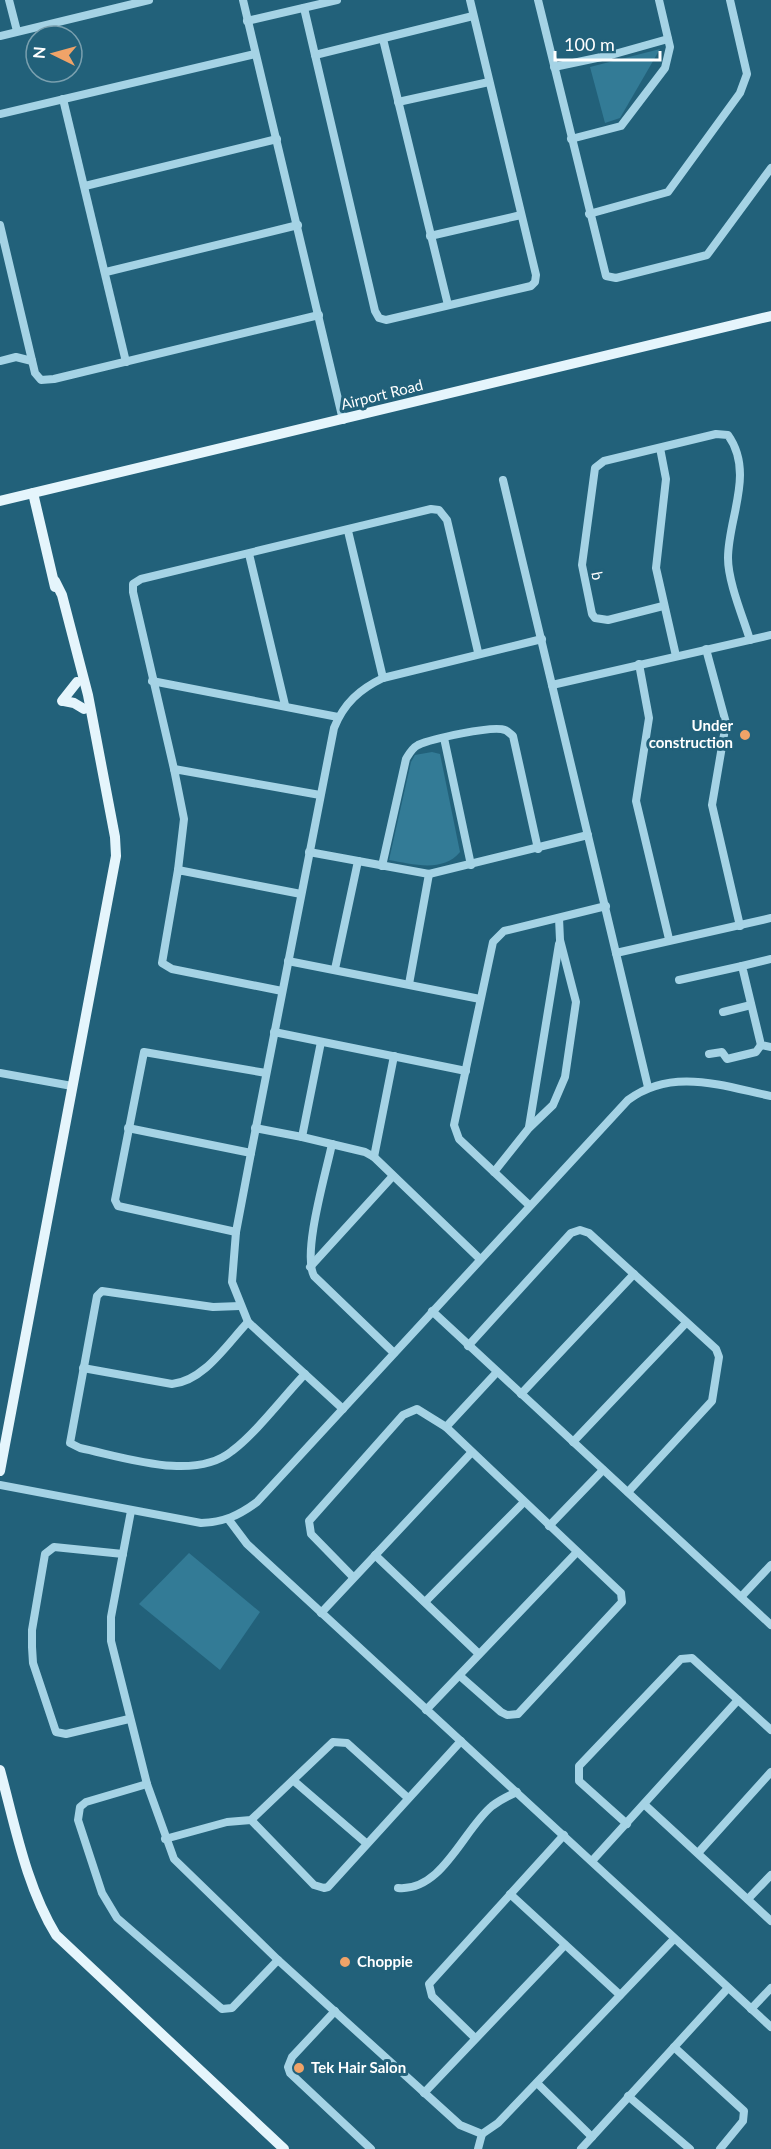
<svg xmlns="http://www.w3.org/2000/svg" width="771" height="2149" font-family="Lato,sans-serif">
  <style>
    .green { fill: #337b96 }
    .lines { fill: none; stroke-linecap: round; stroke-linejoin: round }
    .minor { stroke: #a5d3e5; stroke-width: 8 }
    .major { stroke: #e5f5fc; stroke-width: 10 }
    .poi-dot { fill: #f0a368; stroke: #22617a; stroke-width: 2 }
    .labels { text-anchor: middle; stroke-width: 6; stroke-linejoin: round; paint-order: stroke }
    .street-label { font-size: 15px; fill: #fff; stroke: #22617a }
    .poi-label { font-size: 15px; font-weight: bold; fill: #fff; stroke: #22617a; text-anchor: start }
  </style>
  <rect width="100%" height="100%" fill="#22617a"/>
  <!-- green -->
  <g class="green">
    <polygon points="660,49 620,118 605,123 590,67"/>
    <path d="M432,752L440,754L460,852C443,873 412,864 389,860L411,762L415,755Z"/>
    <polygon points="189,1553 260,1612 220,1670 139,1604"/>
  </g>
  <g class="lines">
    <!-- minor -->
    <g class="minor">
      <polyline points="9,0 17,31"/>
      <polyline points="243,0 343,420"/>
      <polyline points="538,0 606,276 616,278 707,255 771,168"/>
      <polyline points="304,8 375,311 379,318 386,320 531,286 535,282 536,275 470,0"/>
      <polyline points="247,21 337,0"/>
      <polyline points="0,36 149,0"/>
      <polyline points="383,39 448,305"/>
      <polyline points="315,55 473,16"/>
      <polyline points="554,67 611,55 668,39"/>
      <polyline points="63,99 126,362"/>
      <polyline points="398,102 489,82"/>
      <polyline points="0,114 255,54"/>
      <polyline points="571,139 621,126 665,68 670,47 659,0"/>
      <polyline points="85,186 277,139"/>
      <polyline points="589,214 668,192 740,93 747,74 730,0"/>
      <polyline points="0,225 35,373 41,380 54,379 319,315"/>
      <polyline points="430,236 521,215"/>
      <polyline points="106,272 298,225"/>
      <polyline points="0,361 16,357 32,361"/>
      <polyline points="660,448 666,479 656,568 676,656"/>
      <polyline points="503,480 648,1087"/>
      <polyline points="348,531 383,678"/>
      <polyline points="249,554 285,705"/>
      <path d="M663,606L608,620L595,618L592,614L582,565L595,468L604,461L716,434L728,435C755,473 728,518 728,558C728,582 743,617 750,640"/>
      <polyline points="706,649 726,723 712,805 740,926"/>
      <polyline points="639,664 649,718 636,801 669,939"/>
      <polyline points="152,681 338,717"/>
      <polyline points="552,685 771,635"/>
      <polyline points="444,738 471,865"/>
      <polyline points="174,769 133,592 133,584 141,579 431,509 439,510 447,520 478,652"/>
      <polyline points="309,852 429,874 588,835"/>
      <path d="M382,866L406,759C409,754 412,748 418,745C431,739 493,725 505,730C506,730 512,735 513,736L538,849"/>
      <polyline points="178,870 184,819 174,769 320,795"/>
      <polyline points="616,953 771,918"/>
      <polyline points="771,959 742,966 761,1045 771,1047"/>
      <polyline points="288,961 480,999"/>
      <polyline points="335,969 358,861"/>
      <polyline points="679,980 742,966"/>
      <polyline points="409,984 429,874"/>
      <polyline points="282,991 172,969 162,963 178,870 301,894"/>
      <polyline points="723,1012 751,1005"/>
      <polyline points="274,1032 466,1071"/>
      <polyline points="709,1054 722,1052 727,1059 756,1052 761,1045"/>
      <polyline points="0,1073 72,1086"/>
      <polyline points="529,1127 559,944"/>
      <polyline points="128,1128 251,1153"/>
      <polyline points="255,1128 302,1137 321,1042"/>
      <polyline points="302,1137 365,1152 374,1157 480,1259"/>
      <path d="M332,1144C326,1173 302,1253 314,1276L394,1353"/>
      <polyline points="374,1157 394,1056"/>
      <polyline points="494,1172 529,1128 553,1105 565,1077 576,1002 560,940 559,918"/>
      <polyline points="529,1205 459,1139 454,1125 493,942 504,931 606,906"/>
      <polyline points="236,1232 118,1206 115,1200 144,1052 266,1073"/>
      <polyline points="310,1267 392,1177"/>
      <path d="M240,1306L213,1307L102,1291L97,1296L70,1443L80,1448C124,1457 194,1482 232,1451C257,1432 283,1397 305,1374"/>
      <polyline points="432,1311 771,1625"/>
      <polyline points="468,1346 571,1233 580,1230 589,1233 716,1349 719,1357 712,1401 628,1492"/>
      <path d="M83,1368L172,1384C204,1381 227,1344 248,1322"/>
      <polyline points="521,1394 634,1274"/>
      <path d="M343,1409L248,1322L232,1282L236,1232L251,1153L334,728C344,703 360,689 383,678L542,639"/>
      <polyline points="446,1427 497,1372"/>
      <polyline points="573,1442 686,1323"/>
      <path d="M0,1485L201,1523C224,1522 238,1516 257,1502L628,1100C672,1067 722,1086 771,1096"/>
      <polyline points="131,1511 111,1617 111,1641 147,1784 174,1859 278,1960 460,2125 482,2134 498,2123 674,1939"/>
      <polyline points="229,1520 247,1544 771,2027"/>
      <polyline points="549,1526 603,1470"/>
      <polyline points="123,1554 54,1547 45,1554 32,1630 32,1647 33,1663 56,1732 66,1734 129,1719"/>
      <polyline points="375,1555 479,1654"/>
      <polyline points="353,1577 311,1534 309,1521 403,1415 417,1409 446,1427 621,1593 622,1602 518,1714 507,1715 501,1712 460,1676"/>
      <polyline points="741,1597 771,1565"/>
      <polyline points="425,1602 524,1502"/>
      <polyline points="321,1613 471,1453"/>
      <polyline points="426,1710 577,1552"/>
      <polyline points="294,1781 366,1843"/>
      <polyline points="147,1784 86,1802 80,1807 78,1820 102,1893 117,1918 222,2009 232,2008 278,1960"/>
      <polyline points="645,1805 771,1921"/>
      <polyline points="251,1820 314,1885 324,1888 328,1887 461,1741"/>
      <polyline points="627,1824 579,1781 579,1766 681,1659 692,1658 771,1730"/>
      <polyline points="165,1839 227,1822 251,1820 333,1742 347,1743 408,1798"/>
      <polyline points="698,1853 771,1772"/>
      <polyline points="592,1861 738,1700"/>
      <path d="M398,1888C442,1892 463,1830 492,1806C500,1800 508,1796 517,1792"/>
      <polyline points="510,1894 620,1995"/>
      <polyline points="748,1899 771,1875"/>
      <polyline points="751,2009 771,1988"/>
      <polyline points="335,2011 292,2057 288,2067 290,2073 371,2149"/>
      <polyline points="475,2038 432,1996 429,1984 564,1835"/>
      <polyline points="674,2047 744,2111 743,2121 720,2149"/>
      <polyline points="537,2083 592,2137"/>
      <polyline points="424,2093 565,1945"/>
      <polyline points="628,2096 690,2149"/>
      <polyline points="478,2149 482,2134"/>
      <polyline points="581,2149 728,1988"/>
    </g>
    <!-- major -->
    <g class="major">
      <polyline points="33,493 55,587"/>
      <polyline points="0,501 771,316"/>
      <polyline points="62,701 77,682"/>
      <polyline points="64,701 74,703 84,709"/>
      <polyline points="0,1471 116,856 115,837 88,695 62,595 55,581"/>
      <path d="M0,1770C15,1825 26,1886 56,1935L284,2149"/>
    </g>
  </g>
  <!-- markers -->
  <g class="poi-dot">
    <circle cx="745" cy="735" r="6"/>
    <circle cx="345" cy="1962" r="6"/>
    <circle cx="299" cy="2068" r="6"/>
  </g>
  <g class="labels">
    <!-- street labels -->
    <g class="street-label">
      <text transform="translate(382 395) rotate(-14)" y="5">Airport Road</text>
      <text transform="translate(597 576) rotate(79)" y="5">b</text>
    </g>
    <!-- poi labels -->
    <g class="poi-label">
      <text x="733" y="731" text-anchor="end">Under<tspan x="733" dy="17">construction</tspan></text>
      <text x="357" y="1967">Choppie</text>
      <text x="311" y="2073">Tek Hair Salon</text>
    </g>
  </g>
  <!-- north arrow -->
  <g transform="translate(54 54) rotate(275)"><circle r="28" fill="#22617a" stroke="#7aa0af" stroke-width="1.5"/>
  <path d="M0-4.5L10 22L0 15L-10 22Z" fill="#f0a368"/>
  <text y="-9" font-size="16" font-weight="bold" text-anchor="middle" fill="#ffffff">N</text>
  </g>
  <!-- scale -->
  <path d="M555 51v9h105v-9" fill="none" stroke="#ffffff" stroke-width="3"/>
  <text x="564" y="51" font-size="18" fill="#ffffff" stroke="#22617a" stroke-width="4.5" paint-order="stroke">100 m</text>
</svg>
